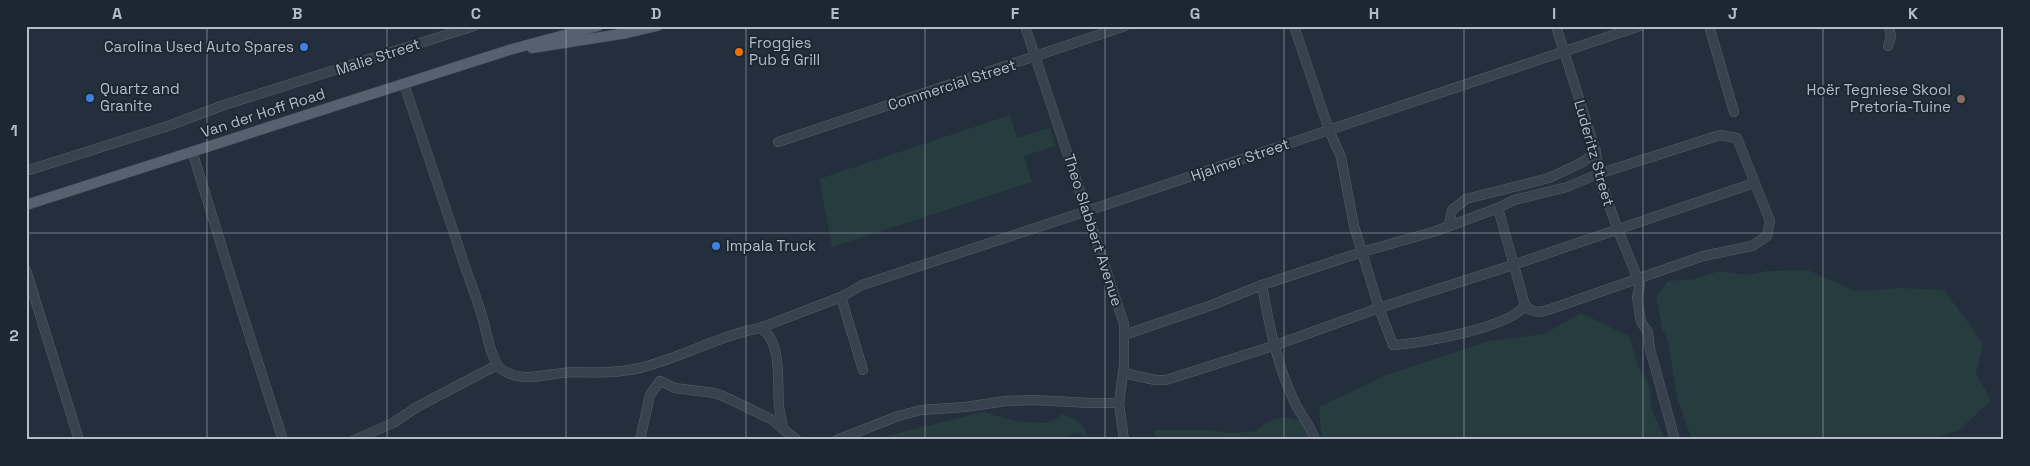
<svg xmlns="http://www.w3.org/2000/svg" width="2030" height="466" font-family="'Space Grotesk',sans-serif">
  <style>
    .green { fill: #263c3f }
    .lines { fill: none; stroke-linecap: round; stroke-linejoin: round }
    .minor-casing { stroke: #565f6c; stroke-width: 10 }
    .major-casing { stroke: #414a57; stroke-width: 11 }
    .minor { stroke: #38414e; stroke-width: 9 }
    .major { stroke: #56606e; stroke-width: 10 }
    .grid { fill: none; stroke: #b4bcc9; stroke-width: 1; stroke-opacity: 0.55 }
    .shop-dot { fill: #3f7fe0; stroke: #1d2633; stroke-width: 2 }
    .food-dot { fill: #e8710a; stroke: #1d2633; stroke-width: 2 }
    .education-dot { fill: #8d6e63; stroke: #1d2633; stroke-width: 2 }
    .labels { text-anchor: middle; stroke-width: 4; stroke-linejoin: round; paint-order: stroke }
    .poi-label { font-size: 15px; fill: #b4bcc9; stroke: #1d2633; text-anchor: start }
    .street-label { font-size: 15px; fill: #b4bcc9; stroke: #1d2633 }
    .neatline { fill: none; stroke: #b4bcc9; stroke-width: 2 }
    .grid-label { font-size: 16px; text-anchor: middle; font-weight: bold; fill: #b4bcc9 }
  </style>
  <rect width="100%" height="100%" fill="#242f3e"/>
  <!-- green -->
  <g class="green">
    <polygon points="1010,115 1017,138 1050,128 1055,146 1024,156 1032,182 832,247 819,179"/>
    <polygon points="1808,270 1855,291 1901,288 1944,290 1983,343 1976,374 1991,400 1958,431 1925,440 1692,440 1677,398 1668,341 1662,328 1656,297 1668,281 1694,279 1719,271 1747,275 1767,271"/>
    <polygon points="1581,313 1629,336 1638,367 1646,377 1650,390 1651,408 1665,440 1322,440 1319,407 1384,376 1489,341 1544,334"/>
    <path d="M983,412L1015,421L1048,423L1063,414C1076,419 1083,424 1088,437L1074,433L1065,437L1067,440H871Z"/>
    <polygon points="1285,417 1299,420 1310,440 1156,440 1154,430 1212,430 1232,433 1256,431 1271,420"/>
  </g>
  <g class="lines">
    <defs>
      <g id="minor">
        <polyline points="1025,26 1124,324 1124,365 1119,403 1124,440"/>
        <path d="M1294,26L1329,130L1341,157L1354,226L1379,308L1393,345C1419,344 1512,327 1525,305"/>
        <polyline points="1556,26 1596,152 1598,174 1618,230 1640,284 1637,298 1641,322 1648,332 1650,349 1675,440"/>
        <polyline points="1709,26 1734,112"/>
        <polyline points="1888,46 1891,37 1889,26"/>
        <path d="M404,84C422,137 440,191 458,245C465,269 475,292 482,316C486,329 491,361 501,369C523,385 550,372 575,372C595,373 615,373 635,369C678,360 716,336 760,328C783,340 777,384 779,406C780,414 782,422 783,429L797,440"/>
        <polyline points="778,142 1125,26"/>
        <polyline points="192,151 241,309 283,440"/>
        <polyline points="26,171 168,126 224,105 474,26"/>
        <polyline points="1449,225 1452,210 1466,199 1549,178 1583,162 1596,151"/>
        <polyline points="26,270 79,440"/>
        <path d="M1262,285C1269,325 1277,366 1295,403C1301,416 1311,426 1315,440"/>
        <polyline points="841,297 863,370"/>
        <polyline points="760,328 841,297 862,285 1087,211 1640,26"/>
        <path d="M1124,335L1212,305L1262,285L1362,252L1436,231L1498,208L1514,200L1567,187L1598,174L1720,135L1737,138L1770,221L1767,236L1752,246L1703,256L1548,310C1539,313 1531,313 1525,305L1498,208"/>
        <polyline points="1124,373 1155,380 1166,380 1273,346 1379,308 1513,265 1754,183"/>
        <polyline points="354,440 393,423 417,407 497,365"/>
        <polyline points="640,440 650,395 660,381 675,388 714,393 723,396 771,419 783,429"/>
        <polyline points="837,440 898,416 921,410 965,407 1006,401 1034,400 1090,403 1119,403"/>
      </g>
      <g id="major">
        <polyline points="532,48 627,33 657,26"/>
        <polyline points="26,205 509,50 598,26"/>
      </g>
    </defs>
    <!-- minor casing -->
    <use href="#minor" class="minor-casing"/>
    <!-- major casing -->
    <use href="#major" class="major-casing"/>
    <!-- minor -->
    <use href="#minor" class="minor"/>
    <!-- major -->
    <use href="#major" class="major"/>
  </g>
  <!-- grid -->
  <path class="grid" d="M207,26V440M387,26V440M566,26V440M746,26V440M925,26V440M1105,26V440M1284,26V440M1464,26V440M1643,26V440M1823,26V440M26,233H2004"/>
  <!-- markers -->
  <g class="shop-dot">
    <circle cx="304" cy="47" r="5"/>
    <circle cx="90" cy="98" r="5"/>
    <circle cx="716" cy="246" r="5"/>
  </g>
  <circle class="food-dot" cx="739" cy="52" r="5"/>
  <circle class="education-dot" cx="1961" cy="99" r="5"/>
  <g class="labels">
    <!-- poi labels -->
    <g class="poi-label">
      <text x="749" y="48">Froggies<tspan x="749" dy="17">Pub &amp; Grill</tspan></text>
      <text x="294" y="52" text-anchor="end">Carolina Used Auto Spares</text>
      <text x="100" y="94">Quartz and<tspan x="100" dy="17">Granite</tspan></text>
      <text x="1951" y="95" text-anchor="end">Hoër Tegniese Skool<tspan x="1951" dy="17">Pretoria-Tuine</tspan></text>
      <text x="726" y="251">Impala Truck</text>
    </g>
    <!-- street labels -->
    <g class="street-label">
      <text transform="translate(378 57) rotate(-18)" y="5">Malie Street</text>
      <text transform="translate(952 85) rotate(-18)" y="5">Commercial Street</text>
      <text transform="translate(263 113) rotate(-18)" y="5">Van der Hoff Road</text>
      <text transform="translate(1594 153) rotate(74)" y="5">Luderitz Street</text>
      <text transform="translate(1240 160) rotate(-19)" y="5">Hjalmer Street</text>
      <text transform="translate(1093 230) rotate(72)" y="5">Theo Slabbert Avenue</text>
    </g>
  </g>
  <!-- border -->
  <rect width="2030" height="466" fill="none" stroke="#1d2633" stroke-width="55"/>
  <rect x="28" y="28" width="1974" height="410" class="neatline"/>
  <g class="grid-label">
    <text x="117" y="19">A</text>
    <text x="297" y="19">B</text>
    <text x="476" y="19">C</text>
    <text x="656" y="19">D</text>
    <text x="835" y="19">E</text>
    <text x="1015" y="19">F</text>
    <text x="1195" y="19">G</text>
    <text x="1374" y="19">H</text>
    <text x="1554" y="19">I</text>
    <text x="1733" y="19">J</text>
    <text x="1913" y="19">K</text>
    <text x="14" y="136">1</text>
    <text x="14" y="341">2</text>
  </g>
</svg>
